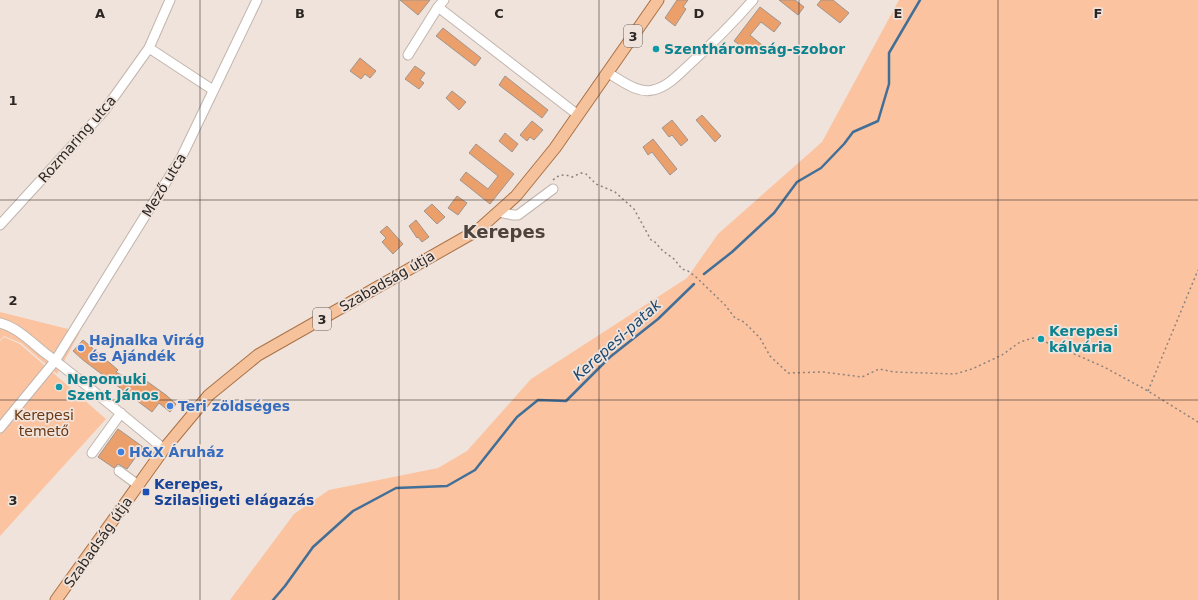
<svg xmlns="http://www.w3.org/2000/svg" width="1198" height="600" viewBox="0 0 1198 600" font-family="'DejaVu Sans',sans-serif">
<style>
.green{fill:#fbc39f}
.lines{fill:none;stroke-linecap:round;stroke-linejoin:round}
.stream{stroke:#426f98;stroke-width:2.5}
.building{fill:#eba06c;stroke:#a0948d}
.minor-casing{stroke:#c1b5ad;stroke-width:11}
.major-casing{stroke:#aa7247;stroke-width:13}
.path{stroke:#8c837e;stroke-width:1.5;stroke-dasharray:2 3;stroke-linecap:butt}
.minor{stroke:#fff;stroke-width:9}
.major{stroke:#f5c29c;stroke-width:11}
.grid{fill:none;stroke:#2c2724;stroke-width:1;stroke-opacity:0.55}
.culture-dot{fill:#0f9aa8;stroke:#f0e3db;stroke-width:1.5}
.shop-dot{fill:#3f7fe0;stroke:#f0e3db;stroke-width:1.5}
.transit-dot{fill:#1a4fb4;stroke:#f0e3db;stroke-width:1.5}
.labels{text-anchor:middle;dominant-baseline:central;stroke-width:3.5;stroke-linejoin:round;paint-order:stroke}
.shield{fill:#f0e3db;stroke:#675f5b;stroke-width:1}
.shield-label{font-size:13px;font-weight:bold;fill:#2c2724}
.culture-label{font-size:14px;font-weight:bold;fill:#0d838f;stroke:#f0e3db;text-anchor:start}
.street-label{font-size:14px;fill:#2c2724;stroke:#f0e3db}
.shop-label{font-size:14px;font-weight:bold;fill:#366cbe;stroke:#f0e3db;text-anchor:start}
.park-label{font-size:14px;fill:#693812;stroke:#f0e3db}
.transit-label{font-size:14px;font-weight:bold;fill:#164399;stroke:#f0e3db;text-anchor:start}
.water-label{font-size:15px;font-style:italic;fill:#194871;stroke:#f0e3db}
.district-label{font-size:18px;font-weight:bold;fill:#4d423c;stroke:#f0e3db}
.grid-label{font-size:13px;text-anchor:middle;font-weight:bold;fill:#2c2724;stroke:#f0e3db;stroke-width:3.5;stroke-linejoin:round;paint-order:stroke}
</style>
<rect width="100%" height="100%" fill="#f0e3db"/>
<path class="green" d="M899,0H1198V600H230L294,514L329,490L438,468L467,451L531,379L687,278L718,234L822,142Z
M0,312L80,332L57,374L21,343L4,336L0,340Z
M4,337L20,344L106,419L0,536V341Z"/>
<g class="lines">
<path class="stream" d="M704,274L732,252L774,213L797,182L821,168L844,144L853,132L878,121L889,84V53L920,0
M273,600L285,586L313,547L353,511L396,488L447,486L475,470L517,417L538,400L566,401L610,357L658,319L694,284"/>
</g>
<path class="building" d="M400,0H430L418,15Z
M677,0H688L683,7L686,9L675,26L665,18Z
M779,0H795L804,7L798,15Z
M821,0H833L849,13L840,23L817,5Z
M760,7L781,23L774,32L761,22L750,35L762,45L755,53L746,46L744,48L734,41Z
M443,28L481,58L475,66L436,36Z
M360,58L376,71L370,78L365,74L361,79L350,71Z
M415,66L425,73L420,80L424,83L419,89L405,79Z
M505,76L548,110L542,118L499,85Z
M452,91L466,102L459,110L446,98Z
M702,115L721,136L715,142L696,120Z
M672,120L688,140L681,146L672,135L669,137L662,128Z
M532,121L543,130L534,140L530,137L527,141L520,135Z
M505,133L518,144L512,152L499,141Z
M653,139L677,169L670,175L652,152L648,155L643,147Z
M476,144L514,174L490,204L460,180L466,172L488,189L498,176L469,153Z
M457,196L467,203L458,215L448,208Z
M432,204L445,217L437,224L424,211Z
M416,220L429,237L422,242L418,237L417,238L409,226Z
M387,226L403,244L393,254L382,242L386,238L380,232Z
M83,340L118,370L116,372L136,384L141,377L166,395L176,404L170,412L159,403L152,412L83,360L73,351Z
M118,429L143,447L127,469L118,464L114,468L98,457Z"/>
<g class="lines">
<g class="minor-casing">
<path id="minor" d="M438,7L578,115
M149,48L213,90
M408,55L438,7L444,0
M608,73C621,80 637,94 653,90C668,87 680,73 690,64C713,43 733,23 753,0
M499,212L513,215H518L553,189
M0,225L104,111L149,48L170,0
M0,323C17,327 32,343 45,353C86,384 125,417 164,449
M0,428L55,361L181,158L257,0
M92,453L121,413
M119,471L138,485"/>
</g>
<g class="major-casing">
<path id="major" d="M56,600L164,449L209,395L258,355L478,230L516,196L555,148L658,0"/>
</g>
<path class="path" d="M553,180C559,174 565,174 572,177L581,173L586,174L596,184L615,192L634,209L651,240L654,241L663,251L674,259L682,269L688,271L696,277L725,305L735,318L744,322L760,338L770,356L788,373L822,372L862,377L879,369L894,372L955,374L972,369L1002,355L1020,342L1033,338L1054,345L1104,367L1148,391L1198,422
M1148,391L1198,270"/>
<use href="#minor" class="minor"/>
<use href="#major" class="major"/>
</g>
<path class="grid" d="M200,0V600M399,0V600M599,0V600M799,0V600M998,0V600M0,200H1198M0,400H1198"/>
<g class="culture-dot">
<circle cx="656" cy="49" r="4"/>
<circle cx="1041" cy="339" r="4"/>
<circle cx="59" cy="387" r="4"/>
</g>
<g class="shop-dot">
<circle cx="81" cy="348" r="4"/>
<circle cx="170" cy="406" r="4"/>
<circle cx="121" cy="452" r="4"/>
</g>
<rect class="transit-dot" x="142" y="488" width="8" height="8" rx="2"/>
<g class="labels">
<g class="shield">
<rect x="624" y="25" width="18" height="22" rx="3"/>
<rect x="313" y="308" width="18" height="22" rx="3"/>
</g>
<g class="shield-label">
<text x="633" y="36">3</text>
<text x="322" y="319">3</text>
</g>
<g class="culture-label">
<text x="664" y="49">Szentháromság-szobor</text>
<text x="1049" y="331">Kerepesi<tspan x="1049" dy="16">kálvária</tspan></text>
<text x="67" y="379">Nepomuki<tspan x="67" dy="16">Szent János</tspan></text>
</g>
<g class="street-label">
<text transform="translate(77 139) rotate(-49)">Rozmaring utca</text>
<text transform="translate(164 185) rotate(-59)">Mező utca</text>
<text transform="translate(387 281) rotate(-30)">Szabadság útja</text>
<text transform="translate(98 542) rotate(-55)">Szabadság útja</text>
</g>
<g class="shop-label">
<text x="89" y="340">Hajnalka Virág<tspan x="89" dy="16">és Ajándék</tspan></text>
<text x="178" y="406">Teri zöldséges</text>
<text x="129" y="452">H&amp;X Áruház</text>
</g>
<g class="park-label">
<text x="44" y="415">Kerepesi<tspan x="44" dy="16">temető</tspan></text>
</g>
<g class="transit-label">
<text x="154" y="484">Kerepes,<tspan x="154" dy="16">Szilasligeti elágazás</tspan></text>
</g>
<g class="water-label">
<text transform="translate(617 340) rotate(-42)">Kerepesi-patak</text>
</g>
<g class="district-label">
<text x="504" y="231">Kerepes</text>
</g>
</g>
<g class="grid-label">
<text x="100" y="18">A</text>
<text x="300" y="18">B</text>
<text x="499" y="18">C</text>
<text x="699" y="18">D</text>
<text x="898" y="18">E</text>
<text x="1098" y="18">F</text>
<text x="13" y="105">1</text>
<text x="13" y="305">2</text>
<text x="13" y="505">3</text>
</g>
</svg>
